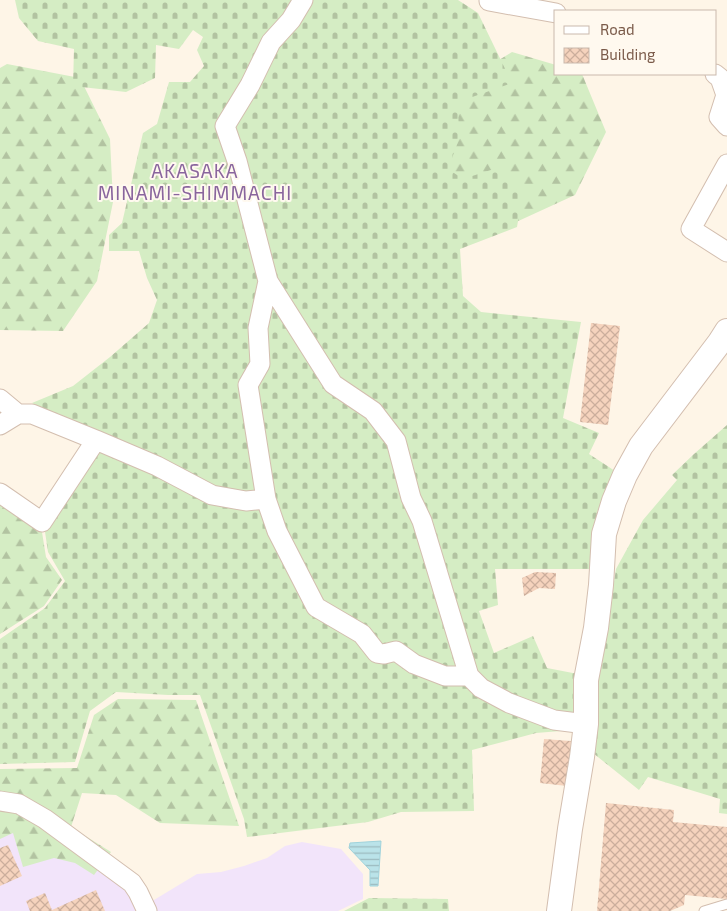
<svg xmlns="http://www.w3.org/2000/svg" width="727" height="911" viewBox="0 0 727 911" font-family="'Exo 2',sans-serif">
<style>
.education{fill:#f2e4fa}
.forest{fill:url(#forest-firs)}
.cemetery{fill:url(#cemetery-stones)}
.water{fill:url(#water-rules);stroke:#a0d3dc}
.building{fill:url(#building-cross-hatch)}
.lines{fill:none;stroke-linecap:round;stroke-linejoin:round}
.service-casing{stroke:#d3beaf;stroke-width:11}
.minor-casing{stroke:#d3beaf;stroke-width:21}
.tertiary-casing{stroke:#d3beaf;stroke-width:26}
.service{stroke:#fff;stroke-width:9}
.minor{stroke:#fff;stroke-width:19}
.tertiary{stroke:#fff;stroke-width:24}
.labels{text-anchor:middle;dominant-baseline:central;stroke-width:4;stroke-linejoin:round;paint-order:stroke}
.neighbourhood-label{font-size:19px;letter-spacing:1px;fill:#89659d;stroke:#fff9ef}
</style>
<defs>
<pattern id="forest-firs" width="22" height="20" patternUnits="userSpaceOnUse" patternTransform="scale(1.25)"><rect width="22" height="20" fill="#d5edc4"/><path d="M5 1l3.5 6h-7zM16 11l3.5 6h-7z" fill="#b2c3a1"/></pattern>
<pattern id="cemetery-stones" width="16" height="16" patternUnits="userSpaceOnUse" patternTransform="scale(1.25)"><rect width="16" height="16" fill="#d5edc4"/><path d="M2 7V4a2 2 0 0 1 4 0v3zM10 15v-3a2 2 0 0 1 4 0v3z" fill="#b2c3a1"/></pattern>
<pattern id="water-rules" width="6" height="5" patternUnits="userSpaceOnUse" patternTransform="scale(1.25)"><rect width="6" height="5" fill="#bae3e9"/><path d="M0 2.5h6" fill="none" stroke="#9cbbbf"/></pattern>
<pattern id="building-cross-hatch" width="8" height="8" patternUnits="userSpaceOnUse" patternTransform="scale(1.25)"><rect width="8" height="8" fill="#f5d3bd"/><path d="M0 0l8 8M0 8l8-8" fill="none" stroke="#cbae9c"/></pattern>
</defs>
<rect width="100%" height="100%" fill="#fef5e7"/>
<path class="education" d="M0,807L131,890L141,911H0Z
M302,842L341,849L363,874V899L338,911H153L149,903L197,874L221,872L244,866L267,858L285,846Z"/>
<path class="forest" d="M512,52L556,65V74H582L606,132L575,195L503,228L444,237L415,79L494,63Z
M7,64L80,78L110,139L113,202L97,281L63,331L0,330V68Z
M0,498L41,526L46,557L62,580L44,606L0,634Z
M118,699L196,700L239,826L160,823L116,795L82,793L71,827L111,852L94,875L75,863L54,858L23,867L13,833L0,839V769L77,768L94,715Z"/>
<path class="cemetery" d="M15,0H458L478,13L512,83L458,102L459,139L448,169L463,179L500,167L522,197L517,227L460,249L463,296L481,312L581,322L563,418L599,433L589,454L615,471L597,512L591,569H495L498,605L479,611L494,653L533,636L547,668L578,674L573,730L536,733L472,750L474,811L401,812L368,822L247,837L244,819L200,695H168L116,692L90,711L75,762L0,764V639L45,608L65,581L48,552L44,525L99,438L32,403L73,386L110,357L149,323L157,300L147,278L139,251H109V235L122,223L143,133L157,124L169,82H190L204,66L197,50L203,37L193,30L179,49L156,45L155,78L126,92L73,86L74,49L38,41L19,18Z
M727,425V814L719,813L720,799L648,777L639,790L593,753L597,688L616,569L643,520L677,480L672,475L694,454Z
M369,898L448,899L449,911H344Z"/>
<path class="water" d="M381,841L378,886H370V870L349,848L350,843Z"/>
<path class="building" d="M591,323L620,326L608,425L580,422Z
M535,572L556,573L555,589L539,588L524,596L522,578Z
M544,739L571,741L567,786L540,783Z
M606,803L674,810L673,822L727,827V899L685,895L684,905L670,911H597Z
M8,845L22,876L0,886V848Z
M96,890L105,911H30L26,901L45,893L52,910Z"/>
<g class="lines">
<g class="service-casing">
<path id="service" d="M704,911L727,904"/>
</g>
<g class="minor-casing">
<path id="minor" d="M303,0L291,20L271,42L250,85L225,126L237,161L268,281L333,384L373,411L396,441L411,498L422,521L469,676L481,688L509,703L554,720L586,724
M489,1L556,13
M715,74L720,78L726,95L719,117L727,126
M727,164L691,229L727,252
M268,281L258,328L260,364L248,385L266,499L277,531L316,607L362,634L377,653L384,654L396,651L414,664L445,676H469
M0,399L18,414H32L96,440
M0,425L18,414
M0,493L42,522L96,440L157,466L212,495L246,501L266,499
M0,801L19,804L45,819L132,883L138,892L147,911"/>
</g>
<g class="tertiary-casing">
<path id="tertiary" d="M559,911L570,829L582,757L586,724V680L596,628L601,585L604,534L614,501L625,475L641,446L720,342L727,331"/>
</g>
<use href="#service" class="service"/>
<use href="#minor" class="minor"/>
<use href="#tertiary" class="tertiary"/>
</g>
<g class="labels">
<g class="neighbourhood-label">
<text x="195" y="170">AKASAKA<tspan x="195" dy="22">MINAMI-SHIMMACHI</tspan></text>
</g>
</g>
<rect x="554" y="10" width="162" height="65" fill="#fff9ef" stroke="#cab9ad"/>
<rect x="564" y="26" width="25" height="8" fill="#ffffff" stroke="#cab9ad"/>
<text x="600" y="35" font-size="15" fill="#7a5a49">Road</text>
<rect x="564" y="48" width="25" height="15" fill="url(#building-cross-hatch)" stroke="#cab9ad"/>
<text x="600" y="60" font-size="15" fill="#7a5a49">Building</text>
</svg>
